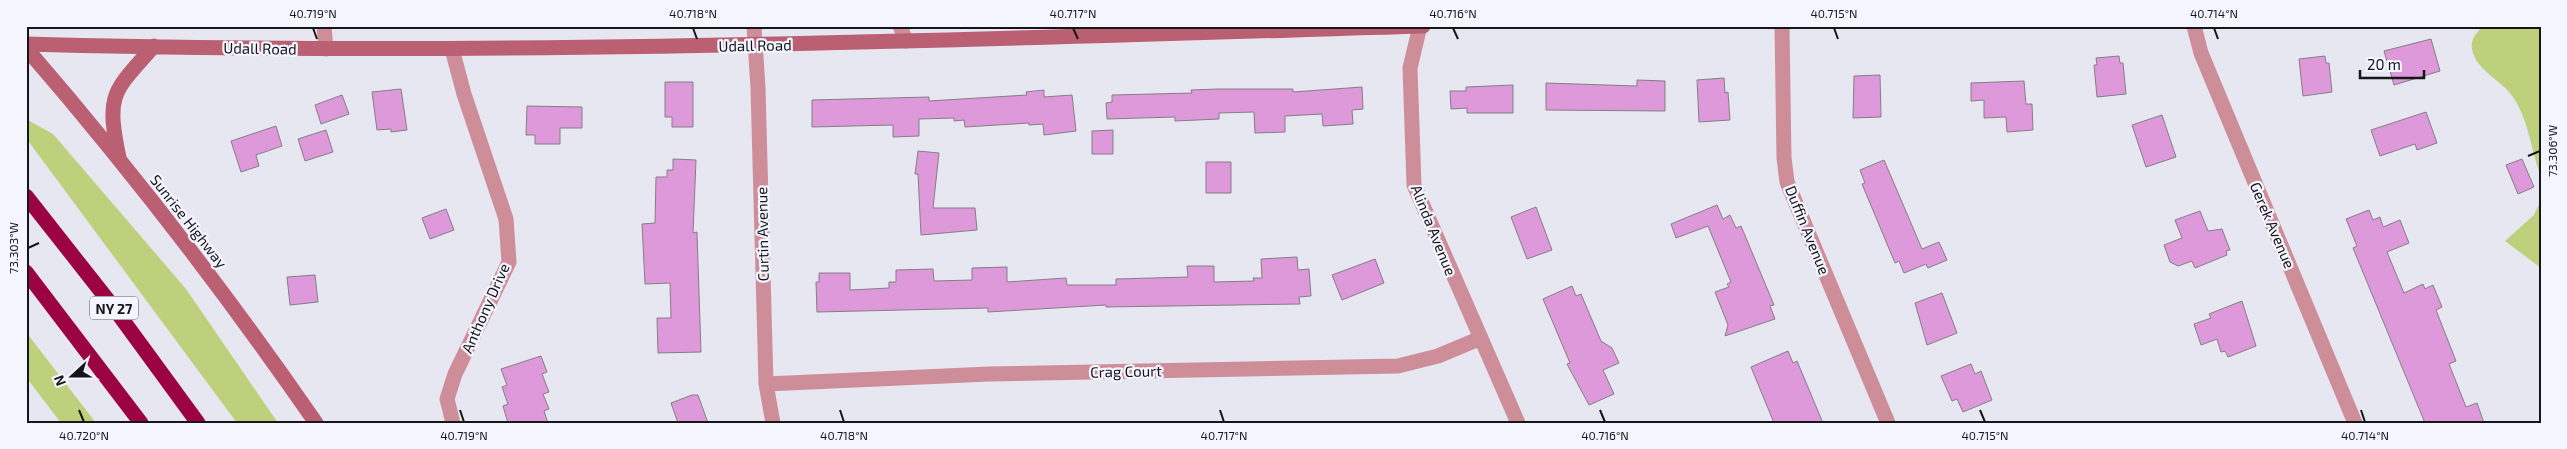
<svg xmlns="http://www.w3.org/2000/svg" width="2567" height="449" viewBox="0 0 2567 449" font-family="'Exo 2',sans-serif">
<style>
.green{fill:#bdd07c}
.building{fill:#dd99d9;stroke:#857e85}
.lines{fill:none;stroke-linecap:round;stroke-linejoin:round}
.street{stroke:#ce8e99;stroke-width:15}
.secondary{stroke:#bb5f73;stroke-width:15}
.highway{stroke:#9b0342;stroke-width:15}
.ticks{fill:none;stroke:#161619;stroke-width:2}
.labels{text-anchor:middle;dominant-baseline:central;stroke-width:4.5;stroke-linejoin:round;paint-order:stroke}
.shield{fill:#f4f5fe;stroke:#59595e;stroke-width:1}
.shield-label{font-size:14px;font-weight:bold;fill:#161619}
.street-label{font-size:15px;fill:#161619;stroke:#f4f5fe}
.neatline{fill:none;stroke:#161619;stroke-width:2}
.ticks-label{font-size:12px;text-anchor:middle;fill:#161619}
</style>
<rect width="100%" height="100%" fill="#e7e7f1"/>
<path class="green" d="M2483,26H2541V177C2531,151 2529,120 2513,97C2501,79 2477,72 2472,49C2470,39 2477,33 2483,26Z
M26,119L53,134L186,289L278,423H237L26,138Z
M2541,200V268L2505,241L2534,215Z
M26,332L96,423H61L26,377Z"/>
<path class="building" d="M2431,39L2440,71L2394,85L2384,51Z
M2119,56L2120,63H2123L2126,94L2097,97L2094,65H2097L2096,58Z
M2325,56L2326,63H2329L2332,92L2303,96L2299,59Z
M1880,75L1881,117L1853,118L1854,76Z
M1724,78L1725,93L1728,92L1730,120L1699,122L1697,80Z
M1637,80L1665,81V111L1546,110V83L1637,86Z
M2024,81L2026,104H2032L2033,130L2007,132L2006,117L1984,118V100L1971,101V83Z
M665,82H693V127H672V117H665Z
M1513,85V113H1467V108L1451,109L1450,91H1466V87Z
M1362,87L1363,109L1352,110L1353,124L1323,126L1322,114L1285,116V132L1255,133L1254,112L1219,113V119L1175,121V117L1107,119L1106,103L1112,102V95L1192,93L1191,90L1218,89H1293V92Z
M401,89L407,130L391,132V129L377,130L372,92Z
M1044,90V97L1072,95L1076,131L1044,135L1043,124L1029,125V123L965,127L964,120L954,121V118L919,119V136L893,137V125L812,127V100L929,97V101L1027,95L1026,92Z
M342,95L349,114L321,124L315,105Z
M527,106L582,107V128H560V144H535V135H526Z
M2426,112L2437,143L2417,150L2415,144L2380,156L2371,130Z
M2162,115L2176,157L2146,167L2132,125Z
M276,126L282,146L256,155L259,166L241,172L231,141Z
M326,130L333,152L305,161L298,139Z
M1113,130V154H1092V131Z
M918,151L939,153L933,208H975L977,230L921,235L918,174H915Z
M673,159L696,160L693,233L697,232L701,352L658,353L657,318H671L670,283L645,284L642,224L655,223L656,177H667V170H673Z
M2522,159L2534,187L2518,194L2506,165Z
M1884,160L1922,249L1939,242L1947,260L1928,268L1926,264L1904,273L1899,261L1895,263L1862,184L1865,183L1860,170Z
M1206,162H1231V193H1206Z
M1717,205L1723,219L1730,215L1736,228L1741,226L1774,305L1770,306L1775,319L1725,336L1728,325L1715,292L1729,287L1727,284L1731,282L1708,226L1676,238L1671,224Z
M1536,207L1552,250L1527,259L1511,217Z
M446,209L454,230L430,239L422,218Z
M2369,210L2373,220L2380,217L2383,227L2400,220L2409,243L2387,252L2404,293L2423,284L2425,289L2433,285L2442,307L2436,310L2456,361L2449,364L2466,407L2477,403L2484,423H2425L2353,248L2357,246L2346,219Z
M2200,211L2208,231L2222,229L2230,250L2226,251L2227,255L2195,268L2192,261L2178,266L2170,262L2164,245L2182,238L2175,220Z
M1297,257L1298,270L1309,269L1311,296L1299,297L1300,304L1106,307V305L988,312V308L817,312L816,282H819V273H850V290L889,288V282H896V270L933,269L934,281L972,280V268L1007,267V282L1066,278L1067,285H1116V279L1188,277L1187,266H1214V282L1254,281L1253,278H1262L1261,259Z
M1375,259L1384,283L1342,300L1332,275Z
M315,275L318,302L290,305L287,277Z
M1572,286L1576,296L1581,294L1601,341L1612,348L1619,363L1603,370L1614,394L1589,405L1567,364L1570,363L1543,299Z
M1942,293L1957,333L1927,345L1915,303Z
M2242,301L2256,346L2228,357L2225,351L2221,352L2217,339L2201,345L2194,324L2211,318L2209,314Z
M1788,351L1793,363L1797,361L1823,423H1774L1751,367Z
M541,356L547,372L542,374L549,392L543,394L549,409L544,411L548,423H508L503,406L508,404L502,387L507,385L501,369Z
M1971,364L1975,374L1981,371L1992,400L1963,412L1957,399L1952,401L1941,376Z
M692,395H698L708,423H678L671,403Z"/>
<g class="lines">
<path class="street" d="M324,26L326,49
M754,26L758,88L766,384L773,423
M900,26L906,41
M1420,26L1410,68L1414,185L1518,423
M1782,26L1784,158L1787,182L1888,423
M2194,26L2201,53L2355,423
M452,49L464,94L506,219L509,262L455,374L447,399L453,423
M766,384L989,374L1398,366L1438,356L1481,338"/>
<path class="secondary" d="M26,44C492,57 957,40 1423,26
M26,48C129,167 226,293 316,423
M119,158C106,94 112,93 154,46"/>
<path class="highway" d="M26,196L111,304L198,423
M26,272L141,423"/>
</g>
<path class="ticks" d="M313,28L317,39M693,28L697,39M1073,28L1078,39M1453,28L1458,39M1834,28L1838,39M2214,28L2218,39M2528,156L2540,151M28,248L39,243M79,410L84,422M460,410L464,422M840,410L844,422M1220,410L1224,422M1600,410L1605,422M1980,410L1985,422M2361,410L2365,422"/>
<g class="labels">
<rect class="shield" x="90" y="296.5" width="48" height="23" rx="4"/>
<g class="shield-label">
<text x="114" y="308">NY 27</text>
</g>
<g class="street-label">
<text transform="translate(755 45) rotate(-1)">Udall Road</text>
<text transform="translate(260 48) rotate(1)">Udall Road</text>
<text transform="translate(189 221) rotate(52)">Sunrise Highway</text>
<text transform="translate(2273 225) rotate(67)">Gerek Avenue</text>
<text transform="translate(1434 230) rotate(68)">Alinda Avenue</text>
<text transform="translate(1808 230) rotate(68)">Duffin Avenue</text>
<text transform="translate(762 234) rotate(-91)">Curtin Avenue</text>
<text transform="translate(485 308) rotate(-66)">Anthony Drive</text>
<text transform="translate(1126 371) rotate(-1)">Crag Court</text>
</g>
</g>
<rect width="2567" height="449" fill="none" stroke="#f4f5fe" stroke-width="55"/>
<g transform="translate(72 376) rotate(249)" stroke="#f4f5fe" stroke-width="4" paint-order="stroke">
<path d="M0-4L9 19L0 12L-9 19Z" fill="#161619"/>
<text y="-8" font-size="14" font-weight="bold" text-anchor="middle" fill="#161619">N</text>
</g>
<path d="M2360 70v8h64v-8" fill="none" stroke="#161619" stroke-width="2.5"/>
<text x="2367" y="70" font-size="15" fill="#161619" stroke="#f4f5fe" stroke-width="4" paint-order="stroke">20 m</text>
<rect x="28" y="28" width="2512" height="394" class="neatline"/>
<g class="ticks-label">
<text x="313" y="18">40.719°N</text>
<text x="693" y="18">40.718°N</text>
<text x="1073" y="18">40.717°N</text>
<text x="1453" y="18">40.716°N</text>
<text x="1834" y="18">40.715°N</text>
<text x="2214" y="18">40.714°N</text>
<text transform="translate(2553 151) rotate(-90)" y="4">73.306°W</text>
<text transform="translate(14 248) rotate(-90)" y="4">73.303°W</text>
<text x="84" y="440">40.720°N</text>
<text x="464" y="440">40.719°N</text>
<text x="844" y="440">40.718°N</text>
<text x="1224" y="440">40.717°N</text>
<text x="1605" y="440">40.716°N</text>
<text x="1985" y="440">40.715°N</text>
<text x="2365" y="440">40.714°N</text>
</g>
</svg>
